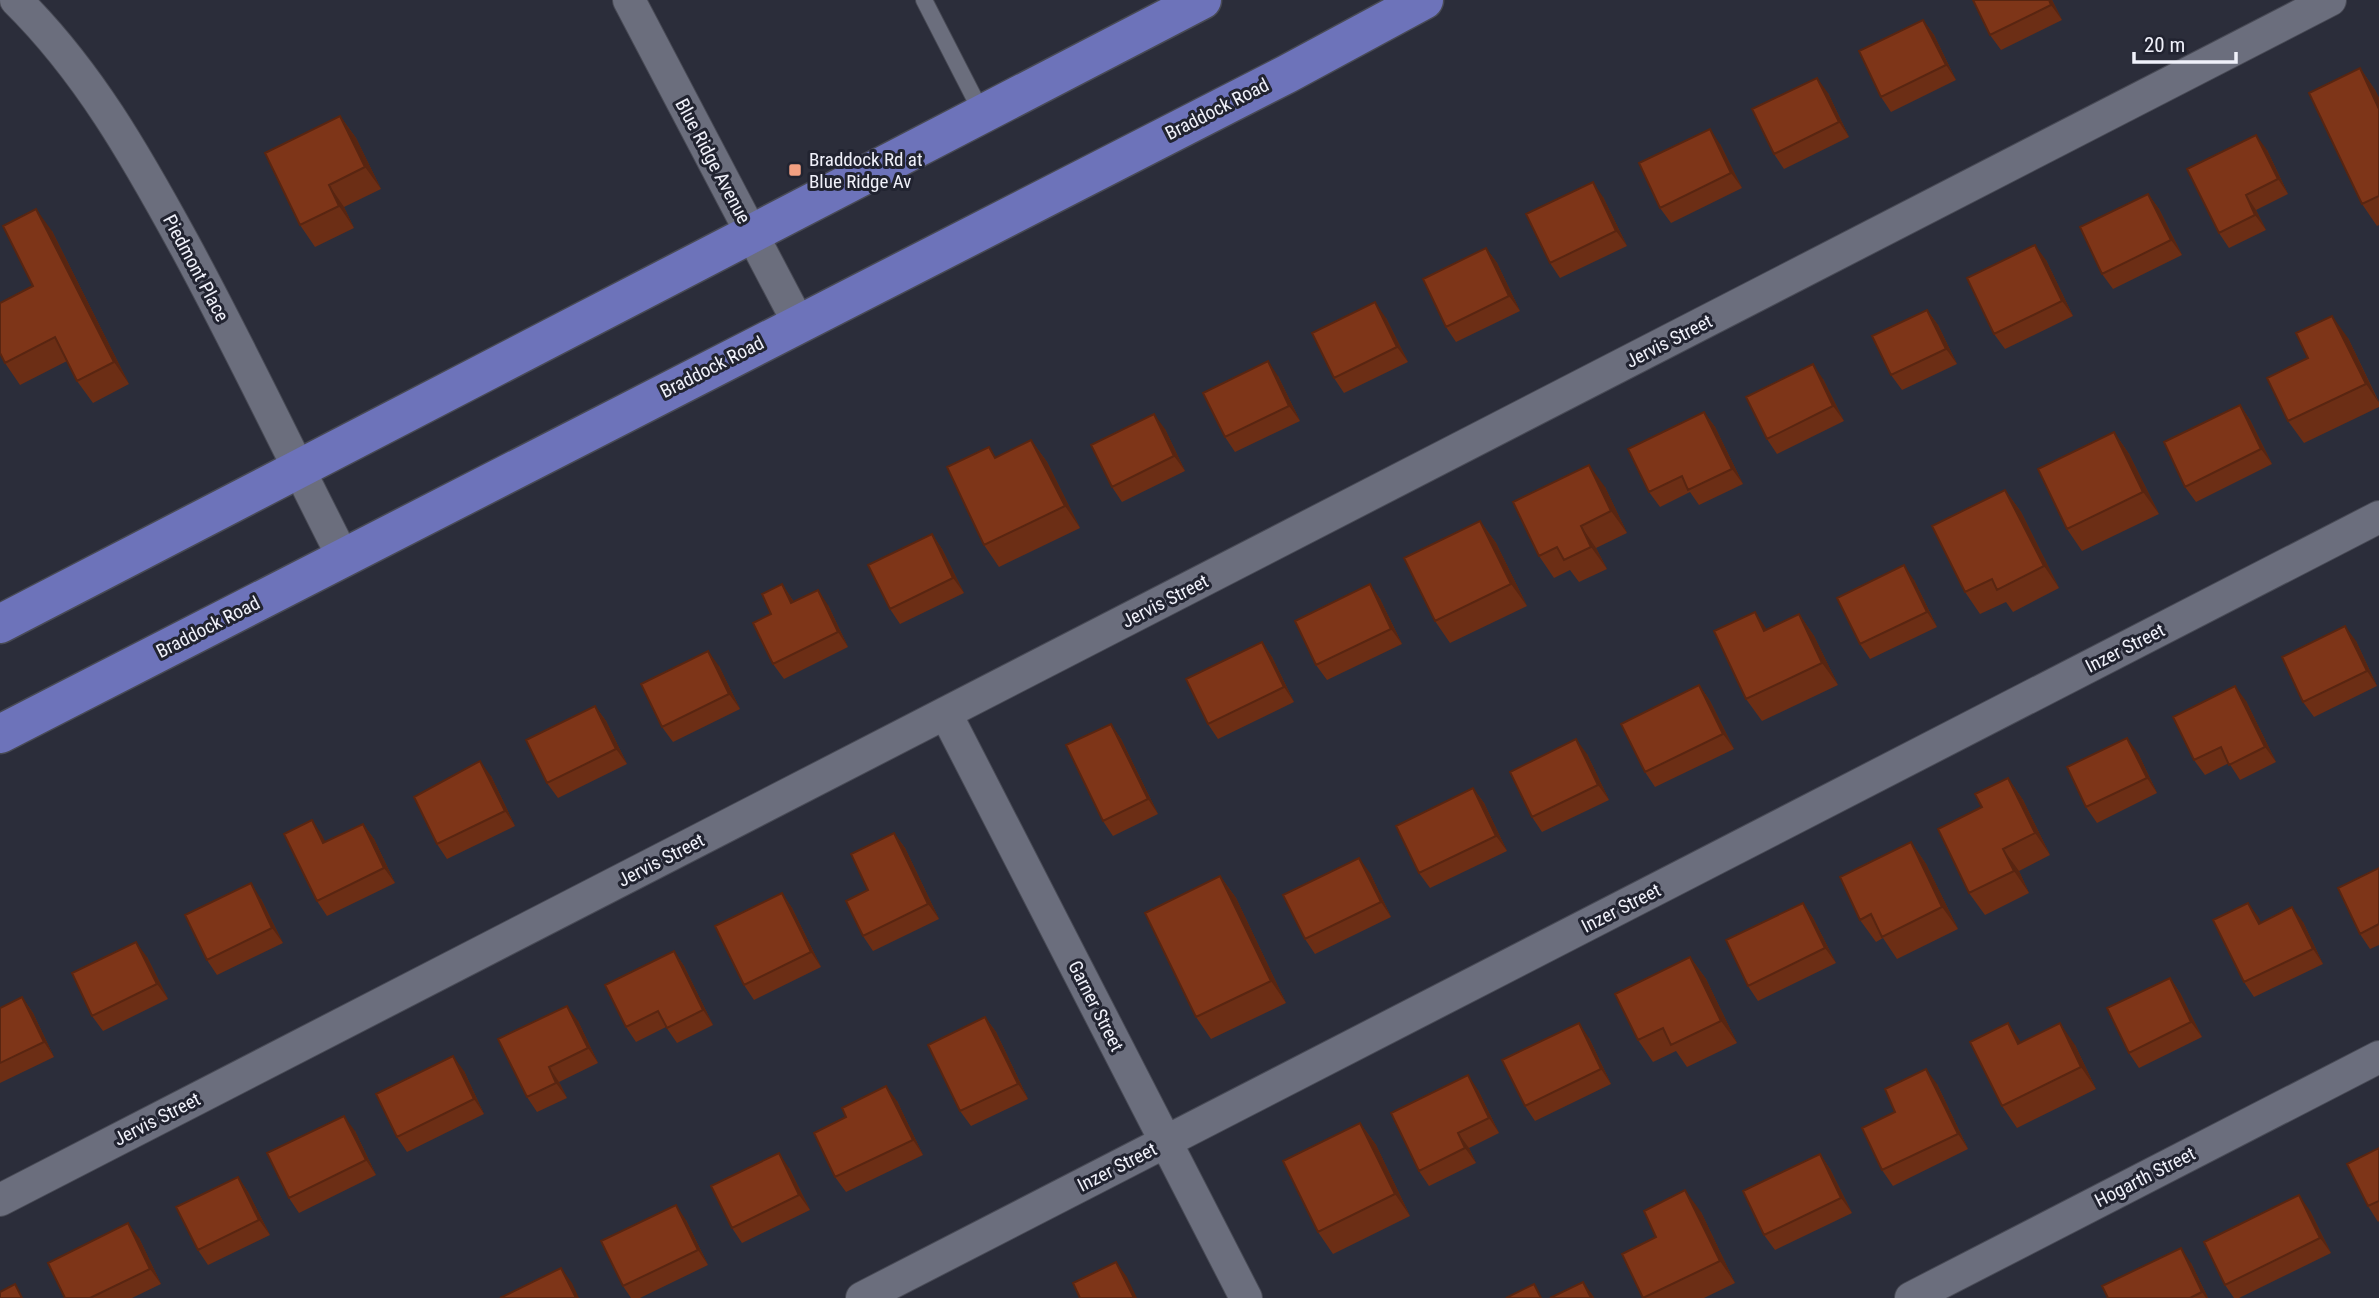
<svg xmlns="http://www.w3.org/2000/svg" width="2379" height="1298" viewBox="0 0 2379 1298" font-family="'Roboto Condensed',sans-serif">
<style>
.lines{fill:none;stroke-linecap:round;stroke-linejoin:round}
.service-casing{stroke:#484a55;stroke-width:18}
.minor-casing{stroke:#484a55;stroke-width:34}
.primary-casing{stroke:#484a55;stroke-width:41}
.service{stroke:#6b6e7d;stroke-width:16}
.minor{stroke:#6b6e7d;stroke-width:32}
.primary{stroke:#6d73ba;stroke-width:38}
.wall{fill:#6c2e15}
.shaded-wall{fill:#582511}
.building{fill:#7e3518;stroke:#582511;stroke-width:2}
.poi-dot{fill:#f3a082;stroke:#212330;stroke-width:2.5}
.labels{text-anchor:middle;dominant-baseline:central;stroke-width:6;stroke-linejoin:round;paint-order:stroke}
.street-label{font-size:19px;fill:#f0f1fa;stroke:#212330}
.poi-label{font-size:19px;fill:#f0f1fa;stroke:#212330;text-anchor:start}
</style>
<rect width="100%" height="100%" fill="#2b2d3a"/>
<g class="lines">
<g class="service-casing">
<path id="service" d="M924,0L983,115"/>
</g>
<g class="minor-casing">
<path id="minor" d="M16,0C88,71 136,156 184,244C240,347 290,453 343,557
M629,0L798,322
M946,714L1246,1298
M0,1200L2330,0
M862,1298L2379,517
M1911,1298L2379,1057"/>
</g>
<g class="primary-casing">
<path id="primary" d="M0,624L1202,0
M0,734L1287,74L1424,0"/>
</g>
<use href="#service" class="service"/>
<use href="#minor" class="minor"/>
<use href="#primary" class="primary"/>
</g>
<path class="wall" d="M2052,0L2062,20L2001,50L1990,35Z
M1923,20L1934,35L1956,80L1891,112L1881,97Z
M2360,68L2375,90L2379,98V225L2377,226L2362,204Z
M1828,93L1849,137L1784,169L1774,154Z
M340,116L356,138L381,189L344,207L354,228L315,247L300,225Z
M1720,144L1742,188L1671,223L1660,208Z
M2267,150L2288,194L2256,210L2266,230L2229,248L2219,233Z
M2148,194L2159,209L2182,255L2113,289L2102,274Z
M1603,197L1627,246L1560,278L1550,263Z
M52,231L129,384L93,403L77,381L67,361L20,385L5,363L33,286Z
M1486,248L1497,263L1520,311L1456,342L1446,327Z
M2046,260L2073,316L2005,349L1994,334Z
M1927,310L1938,325L1957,364L1902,390L1891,375Z
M1386,318L1408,362L1344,393L1334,378Z
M2348,338L2379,402V407L2304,443L2288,421L2308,358Z
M1278,376L1300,421L1235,452L1225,437Z
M1823,379L1844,421L1777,454L1767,439Z
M2240,405L2250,420L2272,464L2196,502L2185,487Z
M1704,412L1715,427L1743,484L1699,505L1690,492L1660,507L1649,492Z
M1165,429L1185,471L1122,502L1112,487Z
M2114,432L2129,454L2159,514L2082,551L2067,529Z
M1031,440L1047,462L1080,528L999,567L984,545L996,458Z
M1605,487L1627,533L1596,548L1607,569L1579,582L1570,570L1554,578L1539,556Z
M2005,490L2021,512L2059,588L2013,612L2006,602L1980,614L1965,592Z
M1480,521L1496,543L1527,606L1450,643L1435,621Z
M932,534L942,549L964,593L900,624L890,609Z
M1914,580L1937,627L1870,659L1860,644Z
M782,584L794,602L828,605L848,647L784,679L773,664L771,614Z
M1370,584L1380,599L1402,644L1327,680L1316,665Z
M1799,614L1814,636L1838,685L1762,721L1746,699L1767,629Z
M2356,641L2377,686L2314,717L2303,702Z
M1262,642L1272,657L1294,702L1218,739L1208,724Z
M719,666L740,709L673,742L662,727Z
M1699,685L1710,701L1734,749L1655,787L1645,772Z
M2246,701L2276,762L2240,780L2229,763L2205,775L2194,760Z
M595,706L606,721L627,764L558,798L547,783Z
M1111,724L1121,739L1158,814L1113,836L1103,821Z
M2138,753L2157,793L2097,823L2086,807Z
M1587,754L1609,800L1542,832L1532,817Z
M491,776L515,826L447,859L437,844Z
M2008,778L2023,800L2050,855L2019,871L2029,893L1985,915L1969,893L1982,807Z
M1473,788L1484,803L1507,851L1430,888L1419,873Z
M312,820L325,842L363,824L374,839L395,883L327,916L317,901Z
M894,833L905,848L939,919L873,951L863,936L868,890Z
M1911,842L1926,864L1958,929L1897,959L1883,938L1876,942L1860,920Z
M2379,868V945L2370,949L2360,934Z
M1370,873L1391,917L1315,954L1305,939Z
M1220,876L1236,898L1286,1003L1211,1039L1196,1017Z
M782,893L792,908L821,967L754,1000L744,985Z
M261,899L283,943L217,975L207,960Z
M1803,903L1813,918L1836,963L1758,1001L1748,986Z
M2248,903L2261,923L2303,922L2323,964L2254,997L2244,982Z
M674,951L684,966L713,1025L677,1043L666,1027L636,1042L626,1027Z
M147,957L168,999L103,1031L92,1016Z
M1690,957L1706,979L1737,1043L1687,1067L1676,1051L1653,1062L1638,1040Z
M2170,978L2180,993L2202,1037L2139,1068L2129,1053Z
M22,997L33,1013L54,1057L0,1083V1008Z
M985,1017L996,1032L1028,1099L971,1126L960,1111Z
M578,1021L598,1063L559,1082L567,1098L537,1112L527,1097Z
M1589,1038L1611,1084L1535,1121L1525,1106Z
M2021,1043L2075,1045L2096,1089L2017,1128L2002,1106Z
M464,1071L484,1114L407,1152L397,1137Z
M1937,1084L1968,1149L1893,1186L1882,1170L1895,1112Z
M1478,1090L1499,1133L1469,1148L1476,1163L1429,1186L1419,1171Z
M897,1101L923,1155L846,1192L835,1177Z
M1360,1123L1376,1145L1410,1216L1333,1254L1318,1232Z
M355,1131L376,1175L299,1213L289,1198Z
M2379,1148V1221L2378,1222L2368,1206Z
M1820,1154L1830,1169L1852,1213L1775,1250L1764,1235Z
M789,1168L810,1210L742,1243L732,1228Z
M238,1177L248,1192L270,1235L208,1265L198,1250Z
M2310,1211L2331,1253L2239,1298H2234L2225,1285Z
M1701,1212L1735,1283L1704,1298H1643L1656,1237Z
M686,1220L708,1265L640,1298H631L623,1286Z
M139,1238L161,1284L132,1298H65Z
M2191,1263L2208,1298H2108Z"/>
<path class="shaded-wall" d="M2049,0H2052L2062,20L2051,5Z
M1923,20L1934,35L1956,80L1946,65Z
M2360,68L2375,90L2379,98V109Z
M1817,78L1828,93L1849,137L1839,122Z
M340,116L356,138L381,189L365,167Z
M1710,129L1720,144L1742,188L1731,173Z
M2256,135L2267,150L2288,194L2278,179Z
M1593,182L1603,197L1627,246L1616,231Z
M329,185L344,207L354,228L339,206Z
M2148,194L2159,209L2182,255L2171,240Z
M2246,195L2256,210L2266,230L2255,215Z
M36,209L52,231L129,384L114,362Z
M2035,245L2046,260L2073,316L2062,301Z
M1486,248L1497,263L1520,311L1509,296Z
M1375,302L1386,318L1408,362L1397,347Z
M1927,310L1938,325L1957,364L1946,349Z
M2332,316L2348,338L2379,403L2366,384Z
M1268,361L1278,376L1300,421L1289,406Z
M1813,364L1823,379L1844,421L1833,406Z
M2240,405L2250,420L2272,464L2261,449Z
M1704,412L1715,427L1743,484L1732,469Z
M1154,414L1165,429L1185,471L1174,456Z
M2114,432L2129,454L2159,514L2143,492Z
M1031,440L1047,462L1080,528L1065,506Z
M1589,465L1605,487L1627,533L1611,511Z
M2005,490L2021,512L2059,588L2044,566Z
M1480,521L1496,543L1527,606L1511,584Z
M1581,526L1596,548L1607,569L1591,547Z
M932,534L942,549L964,593L953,578Z
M1904,565L1914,580L1937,627L1927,612Z
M782,584L792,599L802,618L791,603Z
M1370,584L1380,599L1402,644L1391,629Z
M818,590L828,605L848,647L838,632Z
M1755,612L1770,634L1764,631Z
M1799,614L1814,636L1838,685L1822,663Z
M2345,626L2356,641L2377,686L2367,671Z
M1262,642L1272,657L1294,702L1284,687Z
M708,651L719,666L740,709L729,694Z
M1699,685L1710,701L1734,749L1723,734Z
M2235,686L2246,701L2276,762L2265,747Z
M595,706L606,721L627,764L616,749Z
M1111,724L1121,739L1158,814L1148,799Z
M2127,738L2138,753L2157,793L2147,778Z
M1576,739L1587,754L1609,800L1598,785Z
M480,761L491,776L515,826L505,811Z
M2008,778L2023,800L2050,855L2035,833Z
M1473,788L1484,803L1507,851L1496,836Z
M312,820L322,835L333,858L323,843Z
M363,824L374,839L395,883L384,868Z
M894,833L905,848L939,919L928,904Z
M1911,842L1926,864L1958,929L1942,907Z
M2003,849L2019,871L2029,893L2014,871Z
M1359,858L1370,873L1391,917L1381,902Z
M1220,876L1236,898L1286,1003L1271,981Z
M251,883L261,899L283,943L272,928Z
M782,893L792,908L821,967L811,952Z
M1803,903L1813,918L1836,963L1825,948Z
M2248,903L2259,918L2269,939L2259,924Z
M2292,907L2303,922L2323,964L2313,949Z
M136,942L147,957L168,999L157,984Z
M674,951L684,966L713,1025L703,1010Z
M1690,957L1706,979L1737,1043L1721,1021Z
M2170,978L2180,993L2202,1037L2191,1022Z
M22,997L33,1013L54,1057L44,1042Z
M567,1006L578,1021L598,1063L588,1048Z
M985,1017L996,1032L1028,1099L1018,1084Z
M1579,1023L1589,1038L1611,1084L1601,1069Z
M2008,1023L2023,1045L2018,1044Z
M2060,1023L2075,1045L2096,1089L2081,1067Z
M453,1056L464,1071L484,1114L474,1099Z
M549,1067L559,1082L567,1098L556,1083Z
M1926,1069L1937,1084L1968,1149L1958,1134Z
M1468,1075L1478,1090L1499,1133L1489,1118Z
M886,1086L897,1101L923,1155L913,1140Z
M344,1116L355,1131L376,1175L366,1160Z
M1360,1123L1376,1145L1410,1216L1395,1194Z
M1458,1133L1469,1148L1476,1163L1465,1148Z
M779,1153L789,1168L810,1210L799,1195Z
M1820,1154L1830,1169L1852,1213L1841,1198Z
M238,1177L248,1192L270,1235L259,1220Z
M1685,1190L1701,1212L1735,1283L1720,1261Z
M2299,1195L2310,1211L2331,1253L2320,1238Z
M676,1205L686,1220L708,1265L698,1250Z
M128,1223L139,1238L161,1284L150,1269Z
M2181,1248L2191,1263L2208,1298H2206L2202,1292Z
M1116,1262L1127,1277L1137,1298H1134Z
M561,1268L572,1283L579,1298H576Z
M1583,1282L1594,1297V1298H1591Z"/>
<path class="building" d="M1973,0H2049L2051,5L1990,35Z
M1923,20L1946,65L1881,97L1859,51Z
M2360,68L2379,109V196L2362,204L2309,93Z
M1817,78L1839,122L1774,154L1752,109Z
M340,116L365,167L329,185L339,206L300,225L265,153Z
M1710,129L1731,173L1660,208L1639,163Z
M2256,135L2278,179L2246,195L2255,215L2219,233L2187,169Z
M1593,182L1616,231L1550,263L1526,214Z
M2148,194L2171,240L2102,274L2080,227Z
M36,209L114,362L77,381L55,337L5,363L0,353V303L33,286L3,226Z
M2035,245L2062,301L1994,334L1967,278Z
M1486,248L1509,296L1446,327L1423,279Z
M1375,302L1397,347L1334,378L1312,333Z
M1927,310L1946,349L1891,375L1872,336Z
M2332,316L2366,384L2288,421L2267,378L2308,358L2296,333Z
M1268,361L1289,406L1225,437L1203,393Z
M1813,364L1833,406L1767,439L1746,397Z
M2240,405L2261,449L2185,487L2164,442Z
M1704,412L1732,469L1688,490L1682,476L1649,492L1628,449Z
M1154,414L1174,456L1112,487L1091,445Z
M2114,432L2143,492L2067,529L2038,469Z
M1031,440L1065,506L984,545L947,467L989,447L995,458Z
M1589,465L1611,511L1581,526L1591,547L1564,560L1557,547L1539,556L1513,502Z
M2005,490L2044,566L1997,590L1992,579L1965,592L1932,526Z
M1480,521L1511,584L1435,621L1404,558Z
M932,534L953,578L890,609L868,565Z
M1904,565L1927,612L1860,644L1837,598Z
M782,584L791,603L818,590L838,632L773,664L753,623L771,614L762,594Z
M1370,584L1391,629L1316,665L1295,621Z
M1755,612L1764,631L1799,614L1822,663L1746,699L1714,631Z
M2345,626L2367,671L2303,702L2282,657Z
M1262,642L1284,687L1208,724L1186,679Z
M708,651L729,694L662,727L641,684Z
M1699,685L1723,734L1645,772L1621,724Z
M2235,686L2265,747L2229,765L2221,747L2194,760L2173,717Z
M595,706L616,749L547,783L526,740Z
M1111,724L1148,799L1103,821L1066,745Z
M2127,738L2147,778L2086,807L2067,767Z
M1576,739L1598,785L1532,817L1510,772Z
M480,761L505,811L437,844L414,797Z
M2008,778L2035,833L2003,849L2014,871L1969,893L1938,829L1982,807L1975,794Z
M1473,788L1496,836L1419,873L1396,826Z
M312,820L323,843L363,824L384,868L317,901L284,834Z
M894,833L928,904L863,936L846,901L868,890L851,854Z
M1911,842L1942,907L1882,937L1871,914L1860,920L1840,877Z
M1359,858L1381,902L1305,939L1283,895Z
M2379,868V924L2360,934L2338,888Z
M1220,876L1271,981L1196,1017L1145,913Z
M251,883L272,928L207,960L185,915Z
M782,893L811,952L744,985L715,926Z
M1803,903L1825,948L1748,986L1726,940Z
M2248,903L2259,924L2292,907L2313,949L2244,982L2213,920Z
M136,942L157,984L92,1016L72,973Z
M674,951L703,1010L667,1028L658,1011L626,1027L605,985Z
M1690,957L1721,1021L1671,1045L1663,1028L1638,1040L1615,994Z
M2170,978L2191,1022L2129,1053L2107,1008Z
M22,997L44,1042L0,1063V1008Z
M567,1006L588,1048L549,1067L556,1083L527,1097L498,1039Z
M985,1017L1018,1084L960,1111L928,1045Z
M1579,1023L1601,1069L1525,1106L1502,1060Z
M2008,1023L2018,1044L2060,1023L2081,1067L2002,1106L1970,1042Z
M453,1056L474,1099L397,1137L376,1094Z
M1926,1069L1958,1134L1882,1170L1862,1128L1895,1112L1885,1089Z
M1468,1075L1489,1118L1458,1133L1465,1148L1419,1171L1391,1113Z
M886,1086L913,1140L835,1177L814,1133L846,1117L842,1108Z
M344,1116L366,1160L289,1198L267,1153Z
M1360,1123L1395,1194L1318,1232L1283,1161Z
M2379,1148V1201L2368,1206L2347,1164Z
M779,1153L799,1195L732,1228L711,1186Z
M1820,1154L1841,1198L1764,1235L1743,1191Z
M238,1177L259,1220L198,1250L176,1207Z
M1685,1190L1720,1261L1643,1298L1622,1254L1656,1237L1644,1211Z
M2299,1195L2320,1238L2225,1285L2204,1242Z
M676,1205L698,1250L623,1286L601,1241Z
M128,1223L150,1269L90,1298H65L48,1263Z
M2181,1248L2202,1292L2190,1298H2108L2102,1286Z
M1116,1262L1134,1298H1080L1073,1283Z
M561,1268L576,1298H500Z
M1583,1282L1591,1298H1550Z
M15,1284L22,1298H0V1292Z
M1534,1284L1541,1298H1506Z"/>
<rect class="poi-dot" x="788" y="163" width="14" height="14" rx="3.5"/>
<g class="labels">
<g class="street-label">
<text transform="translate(1217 109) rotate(-27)">Braddock Road</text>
<text transform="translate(713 161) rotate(62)">Blue Ridge Avenue</text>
<text transform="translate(196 268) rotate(62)">Piedmont Place</text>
<text transform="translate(1669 341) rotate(-27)">Jervis Street</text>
<text transform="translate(712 367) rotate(-27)">Braddock Road</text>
<text transform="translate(1165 601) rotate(-27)">Jervis Street</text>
<text transform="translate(208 627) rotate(-27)">Braddock Road</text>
<text transform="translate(2125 648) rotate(-27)">Inzer Street</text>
<text transform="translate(661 860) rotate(-27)">Jervis Street</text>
<text transform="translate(1621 908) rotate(-27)">Inzer Street</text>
<text transform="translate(1096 1006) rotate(63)">Garner Street</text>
<text transform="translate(157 1119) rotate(-27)">Jervis Street</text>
<text transform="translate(1117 1167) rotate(-27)">Inzer Street</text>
<text transform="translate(2145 1177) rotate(-27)">Hogarth Street</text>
</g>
<g class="poi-label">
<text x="809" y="159">Braddock Rd at<tspan x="809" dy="22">Blue Ridge Av</tspan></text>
</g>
</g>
<path d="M2134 52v10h102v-10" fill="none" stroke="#f0f1fa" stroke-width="3.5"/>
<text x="2144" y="52" font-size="21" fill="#f0f1fa" stroke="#212330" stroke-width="5" paint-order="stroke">20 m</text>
</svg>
